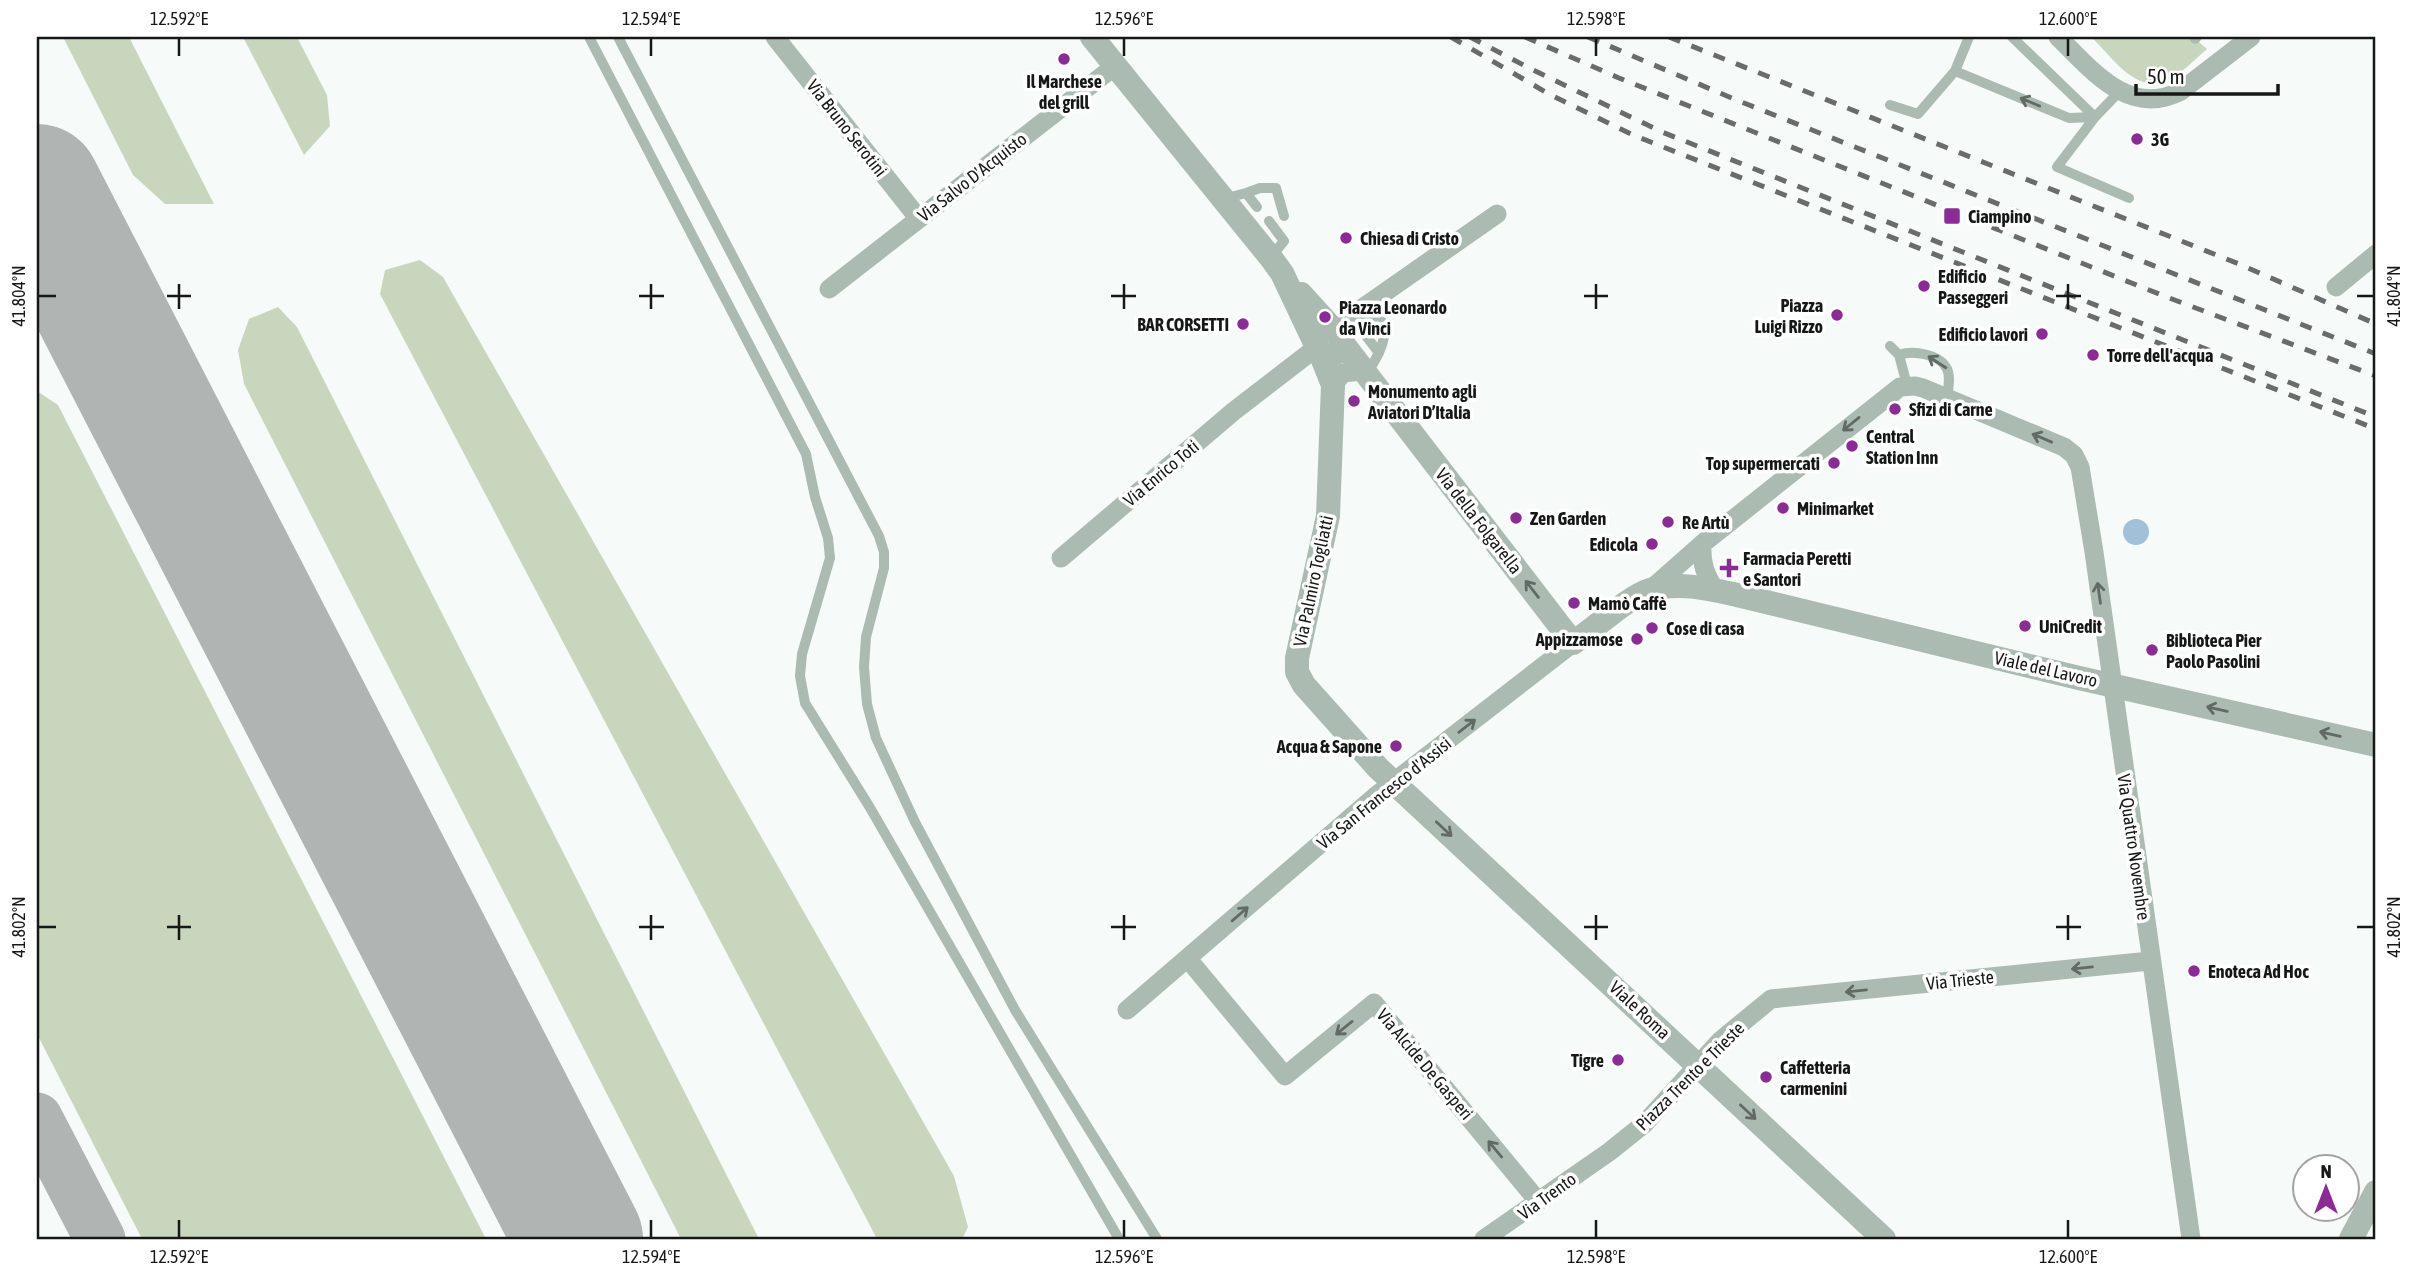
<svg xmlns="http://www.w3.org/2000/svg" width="2413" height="1276" viewBox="0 0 2413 1276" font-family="'Asap Condensed',sans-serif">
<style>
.green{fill:#c9d6be}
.water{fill:#a2c0d7}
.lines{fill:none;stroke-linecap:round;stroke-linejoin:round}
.taxiway{stroke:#b0b4b2;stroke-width:51}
.runway{stroke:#b0b4b2;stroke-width:128}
.service{stroke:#acbbb1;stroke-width:10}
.minor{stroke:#acbbb1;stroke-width:19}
.tertiary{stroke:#acbbb1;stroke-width:24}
.rail{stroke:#696c6b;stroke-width:5;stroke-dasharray:12 12;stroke-linecap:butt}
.oneway{stroke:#616a64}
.ticks{fill:none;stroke:#161817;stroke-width:2.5}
.poi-dot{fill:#8b2c96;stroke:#fff;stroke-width:2.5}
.labels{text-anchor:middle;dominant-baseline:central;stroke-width:7;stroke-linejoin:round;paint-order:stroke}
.poi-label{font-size:18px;font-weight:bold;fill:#161817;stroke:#fff;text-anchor:start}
.street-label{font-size:18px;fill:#161817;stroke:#fff}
.neatline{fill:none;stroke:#161817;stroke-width:2.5}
.ticks-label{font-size:18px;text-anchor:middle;fill:#161817}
</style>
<rect width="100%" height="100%" fill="#f6fbfa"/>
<path class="green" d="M63,37H129L214,204H165L133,175Z
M243,37H297L327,95L330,126L304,155Z
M2091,37H2193L2207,49C2195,59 2182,74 2167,80C2135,95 2112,56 2091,37Z
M420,260L443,277L954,1176L968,1227L962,1239H877L380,294L385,270Z
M278,307L297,327L759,1239H681L244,384L238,350L249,319Z
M37,391L58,405L486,1239H142L37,1034Z"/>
<path class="water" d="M2123 532a13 13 0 1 1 26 0a13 13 0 1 1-26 0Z"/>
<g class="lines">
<path class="taxiway" d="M37,257L46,221L45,204
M37,298C70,297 90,313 113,336
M37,1118L100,1239"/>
<path class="runway" d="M37,188L579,1239"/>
<path class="service" d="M589,37L806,454L815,497L828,538L830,558L802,654L800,676L805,703L869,806L1119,1239
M618,37L879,536L884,552V568L866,637L864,667L867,704L876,738L915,822L1015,1010L1157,1239
M2012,37L2095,117
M2195,39L2197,37
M1955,71L2069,118L2095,117
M2120,91L2095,117L2057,167L2129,198
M1890,105L1918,114L1955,71L1969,37
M1246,193L1260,188H1276L1284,216
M1223,199L1246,193L1257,207
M1269,221L1284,241L1271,257
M1359,315C1403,311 1380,355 1366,374
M1351,316L1379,353
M1890,346L1899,355L1907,385
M1899,355C1913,350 1940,354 1947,369C1951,377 1948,389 1947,398"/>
<path class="minor" d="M775,37L919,219
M2058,37C2092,70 2129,118 2181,91L2251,37
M2336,287L2376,254
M829,289L1115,66
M1334,332L1351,316L1497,214
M1333,385L1343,373L1362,371
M1702,544C1701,563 1705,575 1716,591
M1061,558L1234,411L1317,347
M1650,590L1702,544L1900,387L1915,386L1923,388L2064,447L2074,455L2080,467L2094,552L2191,1239
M1188,959L1285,1076L1374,1003L1538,1201
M1127,1010L1377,795L1573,643
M1484,1239L1609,1152L1644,1124L1721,1040L1771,999L2150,961"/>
<path class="tertiary" d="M1092,37L1271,258L1282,273L1317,347
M1301,294L1340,337L1341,345L1336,353
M1341,341L1573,643C1594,629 1628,597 1650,590C1678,581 1710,589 1737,595L2079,678L2376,745
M1319,350L1333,385L1328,516L1297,658V672L1304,685L1378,768L1884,1239
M2351,1239L2376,1192"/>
<path class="rail" d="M1451,37L1549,94L1633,135L2376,429
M1470,37L1531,69L1662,132L2376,417
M1525,37L1619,78L2164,296L2376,376
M1588,37L1734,99L2376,354
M1669,37L2239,264L2376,324"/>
</g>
<defs><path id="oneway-shaft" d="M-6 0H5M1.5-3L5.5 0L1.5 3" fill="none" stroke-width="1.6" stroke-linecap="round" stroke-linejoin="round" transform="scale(1.75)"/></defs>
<g class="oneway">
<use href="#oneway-shaft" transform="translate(2030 102) rotate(-157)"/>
<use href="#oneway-shaft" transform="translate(1937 362) rotate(-147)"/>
<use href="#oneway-shaft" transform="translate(1851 424) rotate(141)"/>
<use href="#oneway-shaft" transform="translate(2042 438) rotate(-157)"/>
<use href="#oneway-shaft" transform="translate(1532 589) rotate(-128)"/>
<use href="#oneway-shaft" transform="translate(2099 593) rotate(-98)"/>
<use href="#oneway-shaft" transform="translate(2217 709) rotate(-167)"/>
<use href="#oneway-shaft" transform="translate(1467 726) rotate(-38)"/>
<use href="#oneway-shaft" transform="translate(2330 734) rotate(-167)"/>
<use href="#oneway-shaft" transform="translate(1444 829) rotate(43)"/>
<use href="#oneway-shaft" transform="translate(1240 914) rotate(-41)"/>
<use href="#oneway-shaft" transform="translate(2082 968) rotate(174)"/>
<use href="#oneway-shaft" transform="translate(1856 991) rotate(174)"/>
<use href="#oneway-shaft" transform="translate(1344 1028) rotate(141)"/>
<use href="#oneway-shaft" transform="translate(1748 1112) rotate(43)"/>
<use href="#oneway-shaft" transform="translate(1495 1149) rotate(-130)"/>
</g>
<path class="ticks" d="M179,38V56M651,38V56M1124,38V56M1596,38V56M2068,38V56M179,284V309M651,284V309M1124,284V309M1596,284V309M2068,284V309M38,296H56M167,296H191M639,296H664M1111,296H1136M1584,296H1608M2056,296H2081M2357,296H2374M179,915V940M651,915V940M1124,915V940M1596,915V940M2068,915V940M38,927H56M167,927H191M639,927H664M1111,927H1136M1584,927H1608M2056,927H2081M2357,927H2374M179,1220V1238M651,1220V1238M1124,1220V1238M1596,1220V1238M2068,1220V1238"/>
<g class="poi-dot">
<circle cx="1064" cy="59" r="7"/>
<circle cx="2137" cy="139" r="7"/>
<rect x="1943" y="207" width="18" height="18" rx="3.5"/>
<circle cx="1346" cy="238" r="7"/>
<circle cx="1924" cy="286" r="7"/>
<circle cx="1837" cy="315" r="7"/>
<circle cx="1325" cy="317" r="7"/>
<circle cx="1243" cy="324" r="7"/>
<circle cx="2042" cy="334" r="7"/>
<circle cx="2093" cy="355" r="7"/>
<circle cx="1354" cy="401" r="7"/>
<circle cx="1895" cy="409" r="7"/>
<circle cx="1852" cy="446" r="7"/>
<circle cx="1834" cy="463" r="7"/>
<circle cx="1783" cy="508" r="7"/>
<circle cx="1516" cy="518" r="7"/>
<circle cx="1668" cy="522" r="7"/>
<circle cx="1652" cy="544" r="7"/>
<path d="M1725.5 557.5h7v7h7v7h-7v7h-7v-7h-7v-7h7z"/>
<circle cx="1574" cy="603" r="7"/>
<circle cx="2025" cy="626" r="7"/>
<circle cx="1652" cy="628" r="7"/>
<circle cx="1637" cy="639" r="7"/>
<circle cx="2152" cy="650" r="7"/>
<circle cx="1396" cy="746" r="7"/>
<circle cx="2194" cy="971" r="7"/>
<circle cx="1618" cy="1060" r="7"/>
<circle cx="1766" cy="1077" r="7"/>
</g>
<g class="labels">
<g class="poi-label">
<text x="1064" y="81" text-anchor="middle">Il Marchese<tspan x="1064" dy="21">del grill</tspan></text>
<text x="2151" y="139">3G</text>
<text x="1968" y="216">Ciampino</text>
<text x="1360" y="238">Chiesa di Cristo</text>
<text x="1938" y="276">Edificio<tspan x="1938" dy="21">Passeggeri</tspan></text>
<text x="1823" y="305" text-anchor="end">Piazza<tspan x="1823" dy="21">Luigi Rizzo</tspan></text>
<text x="1339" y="307">Piazza Leonardo<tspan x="1339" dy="21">da Vinci</tspan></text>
<text x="1229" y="324" text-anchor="end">BAR CORSETTI</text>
<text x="2028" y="334" text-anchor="end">Edificio lavori</text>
<text x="2107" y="355">Torre dell'acqua</text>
<text x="1368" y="391">Monumento agli<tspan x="1368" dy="21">Aviatori D’Italia</tspan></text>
<text x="1909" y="409">Sfizi di Carne</text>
<text x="1866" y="436">Central<tspan x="1866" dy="21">Station Inn</tspan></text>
<text x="1820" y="463" text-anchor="end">Top supermercati</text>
<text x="1797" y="508">Minimarket</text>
<text x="1530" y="518">Zen Garden</text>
<text x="1682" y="522">Re Artù</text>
<text x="1638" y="544" text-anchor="end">Edicola</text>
<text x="1743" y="558">Farmacia Peretti<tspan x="1743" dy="21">e Santori</tspan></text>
<text x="1588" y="603">Mamò Caffè</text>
<text x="2039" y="626">UniCredit</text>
<text x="1666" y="628">Cose di casa</text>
<text x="1623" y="639" text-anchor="end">Appizzamose</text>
<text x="2166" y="640">Biblioteca Pier<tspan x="2166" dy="21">Paolo Pasolini</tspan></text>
<text x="1382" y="746" text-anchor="end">Acqua &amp; Sapone</text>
<text x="2208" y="971">Enoteca Ad Hoc</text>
<text x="1604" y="1060" text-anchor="end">Tigre</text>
<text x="1780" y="1067">Caffetteria<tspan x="1780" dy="21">carmenini</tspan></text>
</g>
<g class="street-label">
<text transform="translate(847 128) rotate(52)">Via Bruno Serotini</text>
<text transform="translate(972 177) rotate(-38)">Via Salvo D'Acquisto</text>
<text transform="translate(1161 473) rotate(-40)">Via Enrico Toti</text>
<text transform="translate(1479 521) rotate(52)">Via della Folgarella</text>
<text transform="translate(1313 581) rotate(-78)">Via Palmiro Togliatti</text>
<text transform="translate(2046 669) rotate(13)">Viale del Lavoro</text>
<text transform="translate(1384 793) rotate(-39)">Via San Francesco d'Assisi</text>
<text transform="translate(2134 847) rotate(82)">Via Quattro Novembre</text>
<text transform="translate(1960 980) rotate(-6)">Via Trieste</text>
<text transform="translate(1640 1010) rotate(43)">Viale Roma</text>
<text transform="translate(1425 1064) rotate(50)">Via Alcide De Gasperi</text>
<text transform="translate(1690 1076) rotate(-45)">Piazza Trento e Trieste</text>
<text transform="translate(1547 1196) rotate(-36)">Via Trento</text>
</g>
</g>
<rect width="2413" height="1276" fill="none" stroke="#ffffff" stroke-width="77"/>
<g transform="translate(2326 1188)"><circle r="33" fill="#ffffff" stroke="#a2a3a2" stroke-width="2"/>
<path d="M0-5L12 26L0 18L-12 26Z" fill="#8b2c96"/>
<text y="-10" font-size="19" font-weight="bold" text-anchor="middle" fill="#161817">N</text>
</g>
<path d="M2136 84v10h142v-10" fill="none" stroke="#161817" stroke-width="3.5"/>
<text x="2147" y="84" font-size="21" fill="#161817" stroke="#ffffff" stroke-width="5" paint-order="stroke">50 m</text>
<rect x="38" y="38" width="2336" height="1200" class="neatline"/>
<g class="ticks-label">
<text x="179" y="25">12.592°E</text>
<text x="651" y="25">12.594°E</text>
<text x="1124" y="25">12.596°E</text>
<text x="1596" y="25">12.598°E</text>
<text x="2068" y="25">12.600°E</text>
<text transform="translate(19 296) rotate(-90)" y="6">41.804°N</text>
<text transform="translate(2394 296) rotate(-90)" y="6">41.804°N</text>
<text transform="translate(19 927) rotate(-90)" y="6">41.802°N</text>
<text transform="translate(2394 927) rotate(-90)" y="6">41.802°N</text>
<text x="179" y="1263">12.592°E</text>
<text x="651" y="1263">12.594°E</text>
<text x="1124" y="1263">12.596°E</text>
<text x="1596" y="1263">12.598°E</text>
<text x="2068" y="1263">12.600°E</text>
</g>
</svg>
